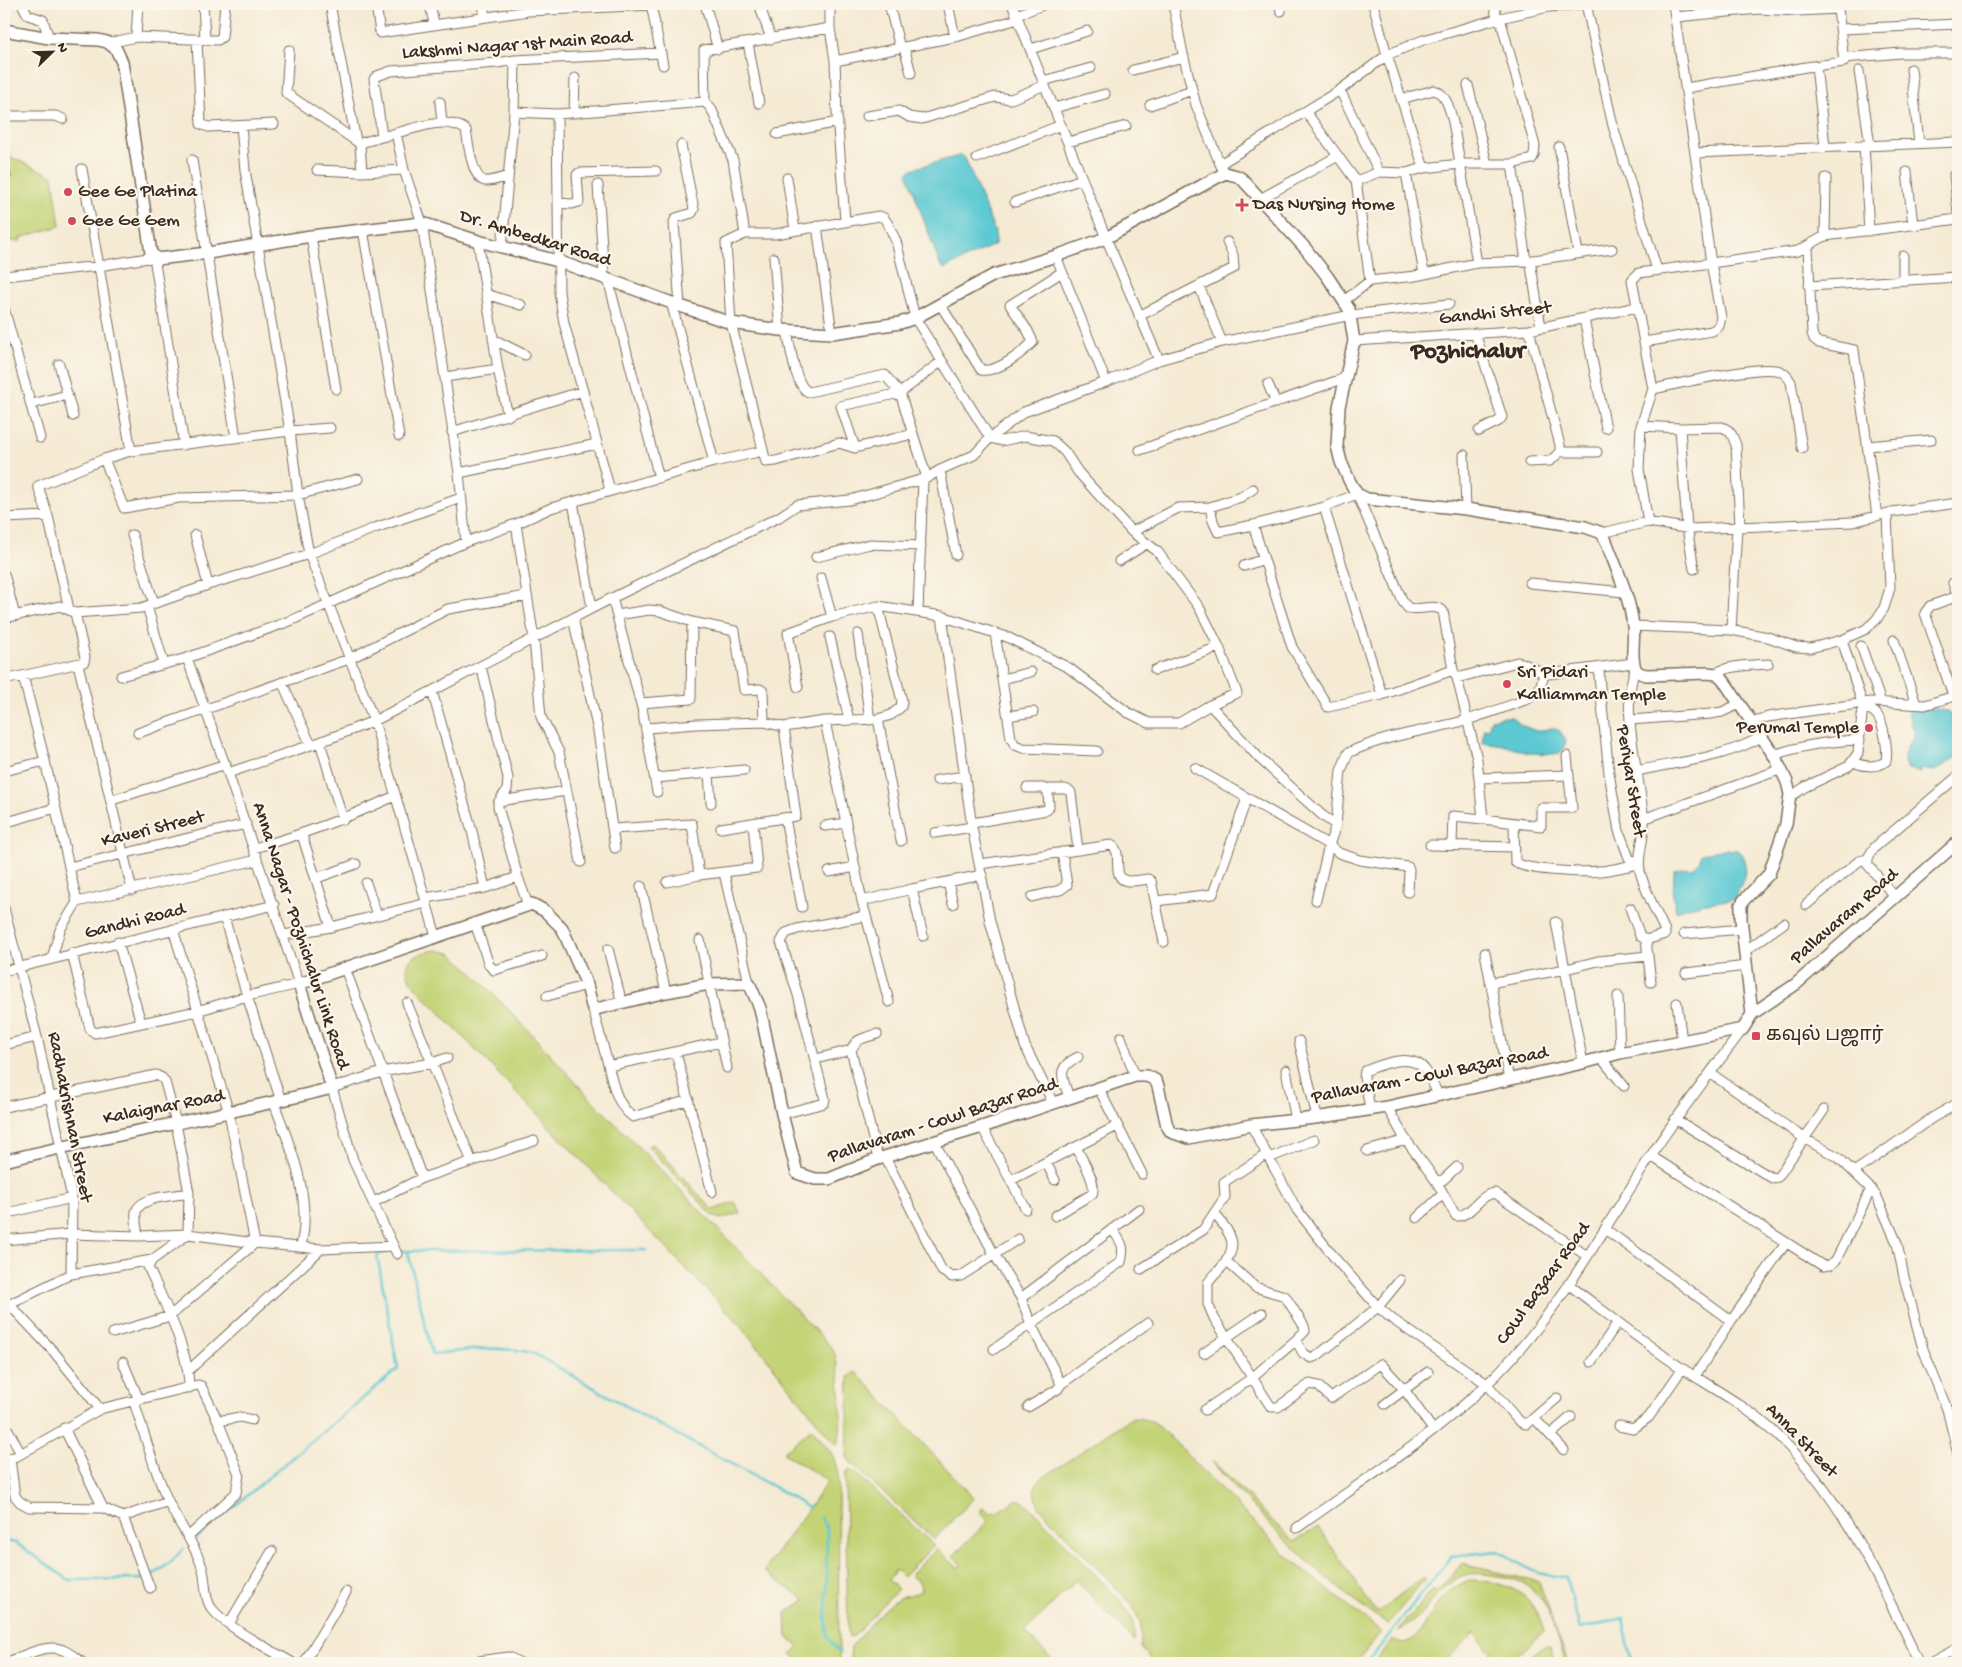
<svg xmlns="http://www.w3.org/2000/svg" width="1962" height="1667" viewBox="0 0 1962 1667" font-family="'Gochi Hand','Noto Sans Tamil',sans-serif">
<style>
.green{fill:#c3d376;stroke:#7f7e4a}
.water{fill:#5cc9d3;stroke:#4c7a78}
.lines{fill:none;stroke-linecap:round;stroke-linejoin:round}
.stream{stroke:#5cc9d3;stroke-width:2.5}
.street-casing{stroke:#7c6d5d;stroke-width:11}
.secondary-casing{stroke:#7c6d5d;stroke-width:14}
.street{stroke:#fff;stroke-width:9}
.secondary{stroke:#fff;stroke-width:11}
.poi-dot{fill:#d1495b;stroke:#fbf7ec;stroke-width:2}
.labels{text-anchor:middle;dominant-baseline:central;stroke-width:4.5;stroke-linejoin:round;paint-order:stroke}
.street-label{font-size:19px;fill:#3b2a1e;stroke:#fbf7ec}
.poi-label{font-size:19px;fill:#3b2a1e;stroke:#fbf7ec;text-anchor:start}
.district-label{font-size:24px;font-weight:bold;fill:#3b2a1e;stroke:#fbf7ec}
</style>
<rect width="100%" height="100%" fill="#fbf7ec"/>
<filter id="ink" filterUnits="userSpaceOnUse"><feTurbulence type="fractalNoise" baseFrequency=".02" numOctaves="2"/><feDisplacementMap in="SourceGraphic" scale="10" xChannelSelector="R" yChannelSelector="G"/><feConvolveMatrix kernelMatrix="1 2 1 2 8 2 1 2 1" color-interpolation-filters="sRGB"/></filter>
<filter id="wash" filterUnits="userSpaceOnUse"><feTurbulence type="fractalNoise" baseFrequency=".0096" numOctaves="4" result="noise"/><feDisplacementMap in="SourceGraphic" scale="20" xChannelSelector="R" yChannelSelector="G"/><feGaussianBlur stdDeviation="1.12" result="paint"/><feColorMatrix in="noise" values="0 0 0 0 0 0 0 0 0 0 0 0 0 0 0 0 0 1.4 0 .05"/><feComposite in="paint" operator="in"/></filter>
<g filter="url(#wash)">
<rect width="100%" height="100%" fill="#f5ead3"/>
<path class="green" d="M6,155L53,176L60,226L20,238L21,241H4V181L9,180Z
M436,950L451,953L470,970L525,1027L589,1097L671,1180L832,1348C841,1362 844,1430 837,1445L834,1443L741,1326L415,987C397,964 412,953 436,950Z
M653,1144L713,1210L735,1202L740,1213L721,1219L713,1216L648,1146Z
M854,1372L858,1374L974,1498L934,1539L852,1464L847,1458L849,1377Z
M1131,1418C1144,1418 1152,1421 1162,1429L1283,1552L1308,1574L1382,1632L1356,1663H1155L1141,1648V1625L1133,1606L1039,1507L1034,1490L1038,1481Z
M812,1428L833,1455L838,1474L839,1663H803L791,1655L799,1646L787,1636L786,1613L805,1600L764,1571L828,1481L783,1453Z
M1212,1461L1294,1542L1318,1527L1377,1613L1423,1577L1425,1579L1388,1624C1340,1594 1297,1553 1258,1512C1242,1495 1226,1480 1212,1461Z
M850,1470L861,1478L934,1545L903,1577L896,1570L888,1580L898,1589L855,1635L849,1638L848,1632L845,1477L846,1473Z
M1016,1500H1021L1032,1509L1118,1598C1128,1611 1136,1623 1134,1641L1076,1580L1025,1632L1055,1663H853L850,1660L851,1647L854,1643C865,1631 885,1606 899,1598C907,1594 914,1596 921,1590L920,1583L910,1575L937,1549L958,1568L961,1564L953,1556L988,1521L979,1511L983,1508L990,1513L999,1511Z
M1462,1564L1539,1582L1568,1663H1565C1558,1636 1549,1595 1521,1582C1512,1578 1500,1576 1491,1575C1478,1573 1466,1572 1454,1580C1434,1594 1422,1621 1398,1631L1433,1589L1436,1592Z
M1469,1580C1486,1580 1512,1585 1525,1597C1534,1605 1540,1620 1544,1631L1510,1663H1484L1491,1652L1474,1633L1447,1660L1450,1663H1375L1392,1639C1397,1641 1402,1644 1407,1642C1422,1637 1427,1618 1436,1607C1444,1595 1456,1585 1469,1580Z
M1547,1647L1550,1649L1555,1663H1524L1541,1648Z"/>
<path class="water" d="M962,155L965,158L995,232L996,242L994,245L944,269L940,265L907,173L912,169Z
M1912,709C1920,710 1928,709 1936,709C1962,711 1958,737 1958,756L1935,771L1920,769L1921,773L1906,768C1899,750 1912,746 1913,734C1913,725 1908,720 1909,711Z
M1500,717H1512L1521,725L1536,731L1554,728L1560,731L1566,740L1564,749L1558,754L1528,753L1503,745L1482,742L1484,728L1488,729L1491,719Z
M1726,848L1729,850H1738C1752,865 1742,883 1735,899L1700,904L1676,911L1673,896L1674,871L1686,868L1692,869L1699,862L1701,853C1710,851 1717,852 1726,848Z"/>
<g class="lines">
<path class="stream" d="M401,1251L646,1250
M408,1252L432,1354C467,1351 501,1344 535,1354L652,1421L774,1487L809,1508
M821,1518L827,1529L826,1629L830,1641L840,1653
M194,1540L398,1369L377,1255L389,1251
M4,1541L16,1543L69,1580L144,1579
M151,1577L172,1561L184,1548
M1367,1663L1451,1556L1498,1551L1537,1573L1566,1578L1580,1629L1623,1618L1632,1663"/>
</g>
</g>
<g filter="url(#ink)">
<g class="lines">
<g class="street-casing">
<path id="street" d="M22,4L28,15L43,20L49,38
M203,4L205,39
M330,4L356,141L360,144L364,142L396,133L404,170L422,223L459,473L466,542
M376,4L380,33L528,11L652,5
M430,4L434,24
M483,4L485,16
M651,4L663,65
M705,4L718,49
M759,4L771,39
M830,4V28L835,61L837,114L845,221
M889,4L900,48
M948,4L955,37
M1012,4L1106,238L1159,360
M1173,4L1183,54L1196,105L1220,164
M1279,4L1281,11
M1373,4L1387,55L1424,168
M1494,4L1497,19
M1586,4L1613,126L1657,270
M1017,15L1045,4
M1676,17L1759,9L1798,11L1838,9
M1841,29L1958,24
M136,37L138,4
M197,40L201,124L208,127L274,124
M109,43L136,37L218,40L222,37L225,4
M748,43L759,103
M904,47L911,73
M1031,49L1087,31
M289,50L286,93L356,141
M1844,58L1901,53H1958
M835,61L959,36L1018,19
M1816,66L1825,146
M1911,69L1919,143
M1133,70L1184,57
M1859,71L1870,145
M1043,81L1091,68
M1468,85L1487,164
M1686,88L1806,67L1844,62L1838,9L1840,4
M1340,90L1379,172
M1401,99L1434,90C1447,94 1450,111 1453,122L1477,263
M440,102L442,123
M705,102L704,50L830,28
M1150,105L1192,90
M1054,108L1105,94
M514,112L557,114L705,102L711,108L733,160L745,234
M1306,112L1356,181L1370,281
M574,113L575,78
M557,114L559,292L564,323L610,490
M4,116H56L63,119
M867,116L899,111L909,117L922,119L995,97L1011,99L1045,85
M241,126L245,170L290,431L298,495L309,554L374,721L436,936
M396,133C418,128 446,115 466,130C468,142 472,179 485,181C491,182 502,178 508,176
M777,134L838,122
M382,136L374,79L377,76L391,71L497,63L515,60L661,53
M1068,142L1126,126
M360,144L362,172
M1864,145L1869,231
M1559,147L1578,253
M1695,153L1958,142
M977,158L1061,125
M192,160L236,438
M1512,164L1526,261
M4,169L6,176H4
M82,169L131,451
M317,170L362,172L404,170
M1907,172L1913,225
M1225,173L1220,164L1340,90L1387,55L1423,40L1500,18L1549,7L1580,4
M1406,173L1424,274
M1954,175L1958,214
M787,178L795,230
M1356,181L1379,172L1406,173L1424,168L1460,164H1512L1532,159L1534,155L1535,146L1500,18
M598,185L604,278
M1260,199L1338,156
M1015,202L1082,179
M558,203L572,204L579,202L577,175L579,173L656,171
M817,226L832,333
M363,230L399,436
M311,236L336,389
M1825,236L1826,178
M478,241L498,369L508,416
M502,247L514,112L515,60
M1808,247L1812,333L1814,339L1819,343L1854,350L1877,516
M1056,256L1106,382
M774,258L780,330
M1530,260L1541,327
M4,276L99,266L154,257L184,445
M608,279L659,478
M1903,280V256
M1199,286L1222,342
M1809,286L1958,277
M486,294L521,305
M1345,300L1370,281L1415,276L1477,263L1526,261L1612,249
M671,302L714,462
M940,304L981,370C997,373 1022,353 1033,342L1028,331L1010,305L1062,272
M680,306L674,222L676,218L692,213L694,209L681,145
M4,308L40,438
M1139,316L1234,268L1233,255L1227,242
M1584,319L1606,428
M787,331C790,344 795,388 809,392L885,375L900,393L927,478
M1475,333L1502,417L1499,421L1479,431
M493,339L525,355
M1354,341L1529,330L1637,307
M1644,342L1712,331L1719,326L1721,317L1711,263L1798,251L1825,236L1958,219
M59,364L73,416
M445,377L498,369
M1268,384L1276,403
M1653,389C1678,384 1760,364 1780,371C1785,373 1788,377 1791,382L1802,448
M32,404L67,395
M1641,426L1680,428L1722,427L1728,430L1732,435L1736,445L1740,527
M1680,428L1687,528L1694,569
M452,432L583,391
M1868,446L1931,440
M855,448L841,406L900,393L942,361
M1140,450L1345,378
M1560,452H1597
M1464,455L1466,509
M104,459L124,508L179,498L298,495L358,479
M1529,462L1550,461L1560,452V445L1529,330
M940,470L956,555
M459,473L597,444
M573,502L592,608
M1210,507L1213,521L1218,532L1253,525L1324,507
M48,516L38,486L104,459L131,451L290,431L330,428
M4,518L48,516L69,609
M1648,522L1639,469L1641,426L1653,389L1632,280L1639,273L1711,263L1673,4
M516,524L534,639L541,717L559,752L581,862
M1253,525L1292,647L1328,707L1382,695L1453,670
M1132,532L1178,508L1210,507L1241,497L1253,489
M1602,533L1648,522L1691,529L1853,522L1892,512L1958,503
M132,535L154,603
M195,535L208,585
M816,557L870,544L921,546
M1119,561L1146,544
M1244,566L1264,559
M4,574L15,616
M821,578L832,617
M1530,583L1624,592
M1953,583L1958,598
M612,598L642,708L657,792
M147,606L164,664
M918,612L923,479
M617,615L649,610L660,611L692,622L735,631L744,690L760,689L763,691L764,722
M942,616L972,827L990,921L1025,1046L1053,1103
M4,618L60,606L75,613L141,608L208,585L309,554L375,528L461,498
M573,618L598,731L615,848
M1633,626L1731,630L1768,637L1796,647L1810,648L1842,640L1866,629L1876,620L1884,608L1890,588L1887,514
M1731,630L1737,527
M995,633L1011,738L1015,745L1023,748L1097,751
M858,634L870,720
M830,637L849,720
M1894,640L1916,704
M1861,646L1881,702
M187,658L228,773
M78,664L132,890
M481,666L508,778L507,790L498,803V807L518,877L528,905
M1600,667L1599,676L1609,773L1619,831L1629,858L1639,864
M1155,670L1219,647
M1635,670C1619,710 1642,781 1644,825C1644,840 1637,856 1640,871C1645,892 1656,911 1665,931V934L1646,940
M1715,674C1725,665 1754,665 1768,664
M23,676L45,761L77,902L257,860
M121,676L187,658L290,621L466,542L516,524L551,508L714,462L763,451
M1457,678L1517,662C1529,664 1537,672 1548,674L1633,663
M1002,679L1031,672
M4,680L84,662L85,657L75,613
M282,682L311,745
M798,687L788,633L832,617L878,606L942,616L1007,637L1069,668L1127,712L1149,723H1179L1210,705L1237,693L1219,647L1199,607L1157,551L1132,532L1078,472L1065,452L1053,441L1025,436L1002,441L990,438L915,318L896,241L888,224L884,218L879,216L775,234H745L726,243L731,323L766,462L776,461L839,443L855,448L913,434
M432,691L472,831L485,888
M1382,695L1324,507L1357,494L1403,602L1408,608C1421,611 1434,603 1443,611L1453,670L1457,678L1477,759L1483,819L1541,826V808H1572L1567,756
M1953,696L1925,613L1930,606L1958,596
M641,703L691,699L692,622
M1210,705L1260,759L1323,816L1336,825
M1008,716L1033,712
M878,719L901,841
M1630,720L1710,714L1722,712L1739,704
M825,721L862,901L889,1002
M1750,722L1768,717L1871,702L1925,705L1958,695
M647,728L696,724L764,722L784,727L825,721L878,719L891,715L901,707L902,701L878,606
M138,733L349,659L448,609L527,596
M320,742L343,820
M1774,755C1802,745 1830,741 1860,740
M1853,761C1861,767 1878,768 1886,761C1888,750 1884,719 1874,712C1871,709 1867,709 1863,709
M1195,768L1329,845L1339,853L1360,860L1408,867L1409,869L1408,892
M4,771L45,761
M1637,771C1677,762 1725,758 1761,737
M709,773L711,803
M655,778L744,770
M1480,778L1569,775
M937,780L965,776
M1027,788H1043L1048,791
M1790,797L1805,787L1849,766L1858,753L1863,706L1842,640
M112,800L226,764
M499,801L567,791
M785,818L802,907
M1643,819L1782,769
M4,823L55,808
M972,823L1047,810L1049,807L1048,793L1050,789H1065L1070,791L1071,793L1078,850L980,864
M1514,823L1515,862C1527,871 1584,873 1600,871C1613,870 1626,866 1639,864
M825,826L846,823
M721,828L796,816L784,727
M613,829L692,824L699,875
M935,833L972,827
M302,835L331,927
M1430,845L1514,847
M1452,845L1453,816L1483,819
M254,848C306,834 347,818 395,796
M1078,850L1111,845C1125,851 1109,879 1128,881C1134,881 1142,880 1148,879L1151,881L1164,942
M69,867L246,824
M829,872L855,867
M724,873L749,983
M317,878L356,864
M667,882L699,875L757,868L753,823
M948,882L953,904
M366,883L377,915
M641,886L666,992
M912,889L923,936
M1032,897L1060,890L1067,885L1062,852
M1895,897L1868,865C1867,857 1870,854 1875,847L1958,776
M425,898L485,888L518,877
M1316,900L1329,845L1336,825L1341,771L1348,753C1385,735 1427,731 1467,720C1487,714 1508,706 1528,699C1539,692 1542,685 1544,673
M862,901L912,889L982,875
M1156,901L1213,894L1247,798
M1806,905L1859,861L1868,859
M4,908L37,1037L72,1198L71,1274
M1630,908L1640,936L1646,940
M224,917L247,996L281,1101
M1556,922L1583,1063
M475,923L489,965L494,970L542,956
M1684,934L1742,929
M284,935L331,927L427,903
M700,940L727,1068
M1646,940L1651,982
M118,942L141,1023
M608,949L622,1003
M1745,951L1784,923
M72,953L90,1029L95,1033L197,1011L247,996L299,984L228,773L320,742L374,721L612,598L779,517L797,505L850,500L927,478L940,470L974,455L990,438L1024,412L1106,382L1159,360L1222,342L1351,315L1449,304
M1485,953L1509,1080
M52,958L60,930L77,902
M345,968L422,1178
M4,971L274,905
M1686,973L1747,966
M1490,983L1566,969L1598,961L1648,956
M547,996L587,985
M1618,996L1620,1053
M407,1003L432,1063L447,1058
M1677,1003L1682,1041
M592,1006L608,1064L613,1065L721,1042
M1121,1037L1135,1076
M1299,1041L1317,1117
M4,1045L37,1037
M851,1050C856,1038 865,1038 877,1034
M676,1053L712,1192
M816,1059L851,1050L878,1159
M1602,1059L1624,1086
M608,1064C612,1082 617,1106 633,1117L689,1100
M1286,1070L1296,1120
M1710,1073L1805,1139L1838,1157L1871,1189L1877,1197L1897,1243L1904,1277L1923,1349L1947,1409L1958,1454
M1099,1089L1142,1174
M1069,1098C1063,1077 1055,1068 1078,1057
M274,1103C288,1141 306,1182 304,1224C304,1232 302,1240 301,1247
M4,1107L156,1075L162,1078L165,1082L176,1123L189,1193L188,1234L152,1260L148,1267C164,1302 189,1350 189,1388
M1387,1107L1404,1137L1436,1181L1443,1180L1457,1167
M1370,1108L1364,1077L1365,1071C1382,1064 1412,1052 1425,1070C1431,1078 1434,1087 1439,1096
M782,1114L821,1104L824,1103L825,1099L798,995L781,942L786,933L797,929L866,916
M1675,1119L1772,1178L1778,1177L1824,1110
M1251,1125L1297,1210L1338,1262L1378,1307L1392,1319L1487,1384L1516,1418L1522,1423L1527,1424L1557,1398
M982,1127L1026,1209
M935,1143L994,1254L1021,1298L1031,1324L1121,1262C1125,1246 1122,1243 1112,1229
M1367,1151L1406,1140
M1651,1156L1823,1266L1830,1265L1836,1260L1871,1189
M885,1157L942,1271L952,1277L961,1276L1018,1239
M1269,1158L1314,1140
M1046,1162L1055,1180
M1854,1172L1932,1118L1958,1103
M1011,1180L1117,1126
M1436,1181L1456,1216C1471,1217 1479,1194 1495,1193L1587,1256
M374,1202L422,1178L534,1141
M1214,1213C1229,1232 1242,1244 1221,1268C1217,1273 1212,1277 1208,1283V1304L1214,1318L1271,1407H1278L1310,1384L1318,1386L1331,1398L1381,1364L1404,1389L1433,1430
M4,1214L72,1198
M1055,1216L1092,1194C1098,1183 1081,1158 1076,1147
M1417,1218L1443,1194
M1605,1229L1731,1321
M138,1236C137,1229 135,1219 136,1212C140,1196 174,1196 189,1193
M4,1240L71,1234L138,1236L188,1234L255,1243L321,1249L394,1246
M397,1254L353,1160L332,1088L382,1072L432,1063L472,1162
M1226,1261L1255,1287L1285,1296L1304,1326L1305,1331L1296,1340L1303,1353L1311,1358L1317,1356L1378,1307L1400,1280
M1141,1269L1203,1230L1225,1197L1224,1182L1267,1154
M1568,1284C1605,1312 1641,1341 1680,1367C1712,1388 1745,1405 1773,1431C1841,1494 1880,1580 1919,1663
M1021,1298L1139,1209
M9,1304L54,1352L100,1409
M4,1307L71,1274L152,1260
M113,1333L170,1316L255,1243L229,1113L173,929
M994,1349L1031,1324L1061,1384L1058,1389L1028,1407
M1204,1353L1262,1313
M123,1362L139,1400
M1591,1362L1618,1322
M189,1370L321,1249
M1695,1376L1731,1321L1786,1243
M1061,1384L1148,1323
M134,1402C145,1435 154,1471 169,1503C179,1525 195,1544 202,1567C207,1581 203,1599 213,1610C229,1629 271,1650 293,1663
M1385,1404L1428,1372
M1205,1410L1252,1378L1296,1340
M1534,1418L1564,1450
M218,1421L240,1417L252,1420
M4,1422L21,1454
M1619,1426L1633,1429L1649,1417L1682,1369
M64,1428L103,1508
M1550,1435L1571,1417
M10,1459L15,1496L20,1502L29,1507L103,1508L123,1517L150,1588
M4,1460L17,1456L100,1409L198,1385L201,1386L218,1421L239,1474L236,1493L188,1537
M123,1517L168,1501
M1297,1528C1361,1482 1429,1439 1487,1384C1555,1319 1601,1233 1652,1154C1680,1111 1712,1071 1743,1029
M229,1624L272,1551
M5,1663C22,1657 45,1643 63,1650C70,1653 77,1659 83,1663
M304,1663L346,1592
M476,1663L478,1661L509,1657L520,1663
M1930,1663L1958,1648"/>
</g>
<g class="secondary-casing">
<path id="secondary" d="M4,30L49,38L98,40L107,42L116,49L122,62L151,253L157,259L208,253L311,236L422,223L478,241L558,261L680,306L731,323L780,330L832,333L900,323L915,318L994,275L1056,256L1106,238L1225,173L1237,176L1242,179L1305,248L1327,276L1349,309L1354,341L1339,407L1337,446L1341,462L1350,482L1357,494L1367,499L1466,509L1585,527L1602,533L1606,541C1616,568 1630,597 1633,626C1635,638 1631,652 1634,664C1635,672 1640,674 1647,675L1707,673L1717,674L1722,678L1775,757L1787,782L1790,794L1786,824L1769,874L1744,900L1741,905V919L1752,1014L1743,1029L1620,1053L1583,1063L1387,1107L1315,1118L1251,1125L1189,1138L1171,1132L1167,1126L1158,1086L1155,1080L1147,1076H1135L982,1127L878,1159L829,1179H815L797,1173L782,1114L760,1008L749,983L709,984L666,992L596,1009L592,1006L587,985L562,928L545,911L532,904L299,984L332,1088C223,1116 113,1134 4,1161
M1752,1014L1796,984L1958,842"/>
</g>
<use href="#street" class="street"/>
<use href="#secondary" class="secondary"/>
</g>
</g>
<g class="poi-dot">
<circle cx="68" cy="192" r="5"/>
<path d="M1239.5 197.5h5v5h5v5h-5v5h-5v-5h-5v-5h5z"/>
<circle cx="72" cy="221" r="5"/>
<circle cx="1507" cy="684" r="5"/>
<circle cx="1869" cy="728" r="5"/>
<rect x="1751" y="1031" width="10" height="10" rx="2.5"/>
</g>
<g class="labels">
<g class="street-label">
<text transform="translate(517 46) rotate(-4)">Lakshmi Nagar 1st Main Road</text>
<text transform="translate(535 239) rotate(17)">Dr. Ambedkar Road</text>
<text transform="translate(1495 314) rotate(-6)">Gandhi Street</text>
<text transform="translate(1630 781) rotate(81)">Periyar Street</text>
<text transform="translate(153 830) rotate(-14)">Kaveri Street</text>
<text transform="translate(1845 917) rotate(-41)">Pallavaram Road</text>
<text transform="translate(135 922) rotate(-14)">Gandhi Road</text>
<text transform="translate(300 936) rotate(72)">Anna Nagar - Pozhichalur Link Road</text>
<text transform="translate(1430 1076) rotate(-11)">Pallavaram - Cowl Bazar Road</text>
<text transform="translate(164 1108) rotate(-11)">Kalaignar Road</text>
<text transform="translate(69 1117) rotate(79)">Radhakrishnan Street</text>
<text transform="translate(943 1121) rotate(-18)">Pallavaram - Cowl Bazar Road</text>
<text transform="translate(1544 1284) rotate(-54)">Cowl Bazaar Road</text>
<text transform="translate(1801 1441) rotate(46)">Anna Street</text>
</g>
<g class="poi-label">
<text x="78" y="192">Gee Ge Platina</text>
<text x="1253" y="205">Das Nursing Home</text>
<text x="82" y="221">Gee Ge Gem</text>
<text x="1517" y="673">Sri Pidari<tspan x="1517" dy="22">Kalliamman Temple</tspan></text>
<text x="1859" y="728" text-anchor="end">Perumal Temple</text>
<text x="1766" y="1036">கவுல் பஜார்</text>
</g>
<g class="district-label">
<text x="1468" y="352">Pozhichalur</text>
</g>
</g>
<rect width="1962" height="1667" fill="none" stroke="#fbf7ec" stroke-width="20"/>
<g transform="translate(52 52) rotate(67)" stroke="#fbf7ec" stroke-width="4" paint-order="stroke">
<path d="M0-4L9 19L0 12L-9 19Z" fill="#3b2a1e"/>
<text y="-8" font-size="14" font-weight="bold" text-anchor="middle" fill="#3b2a1e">N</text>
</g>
</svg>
